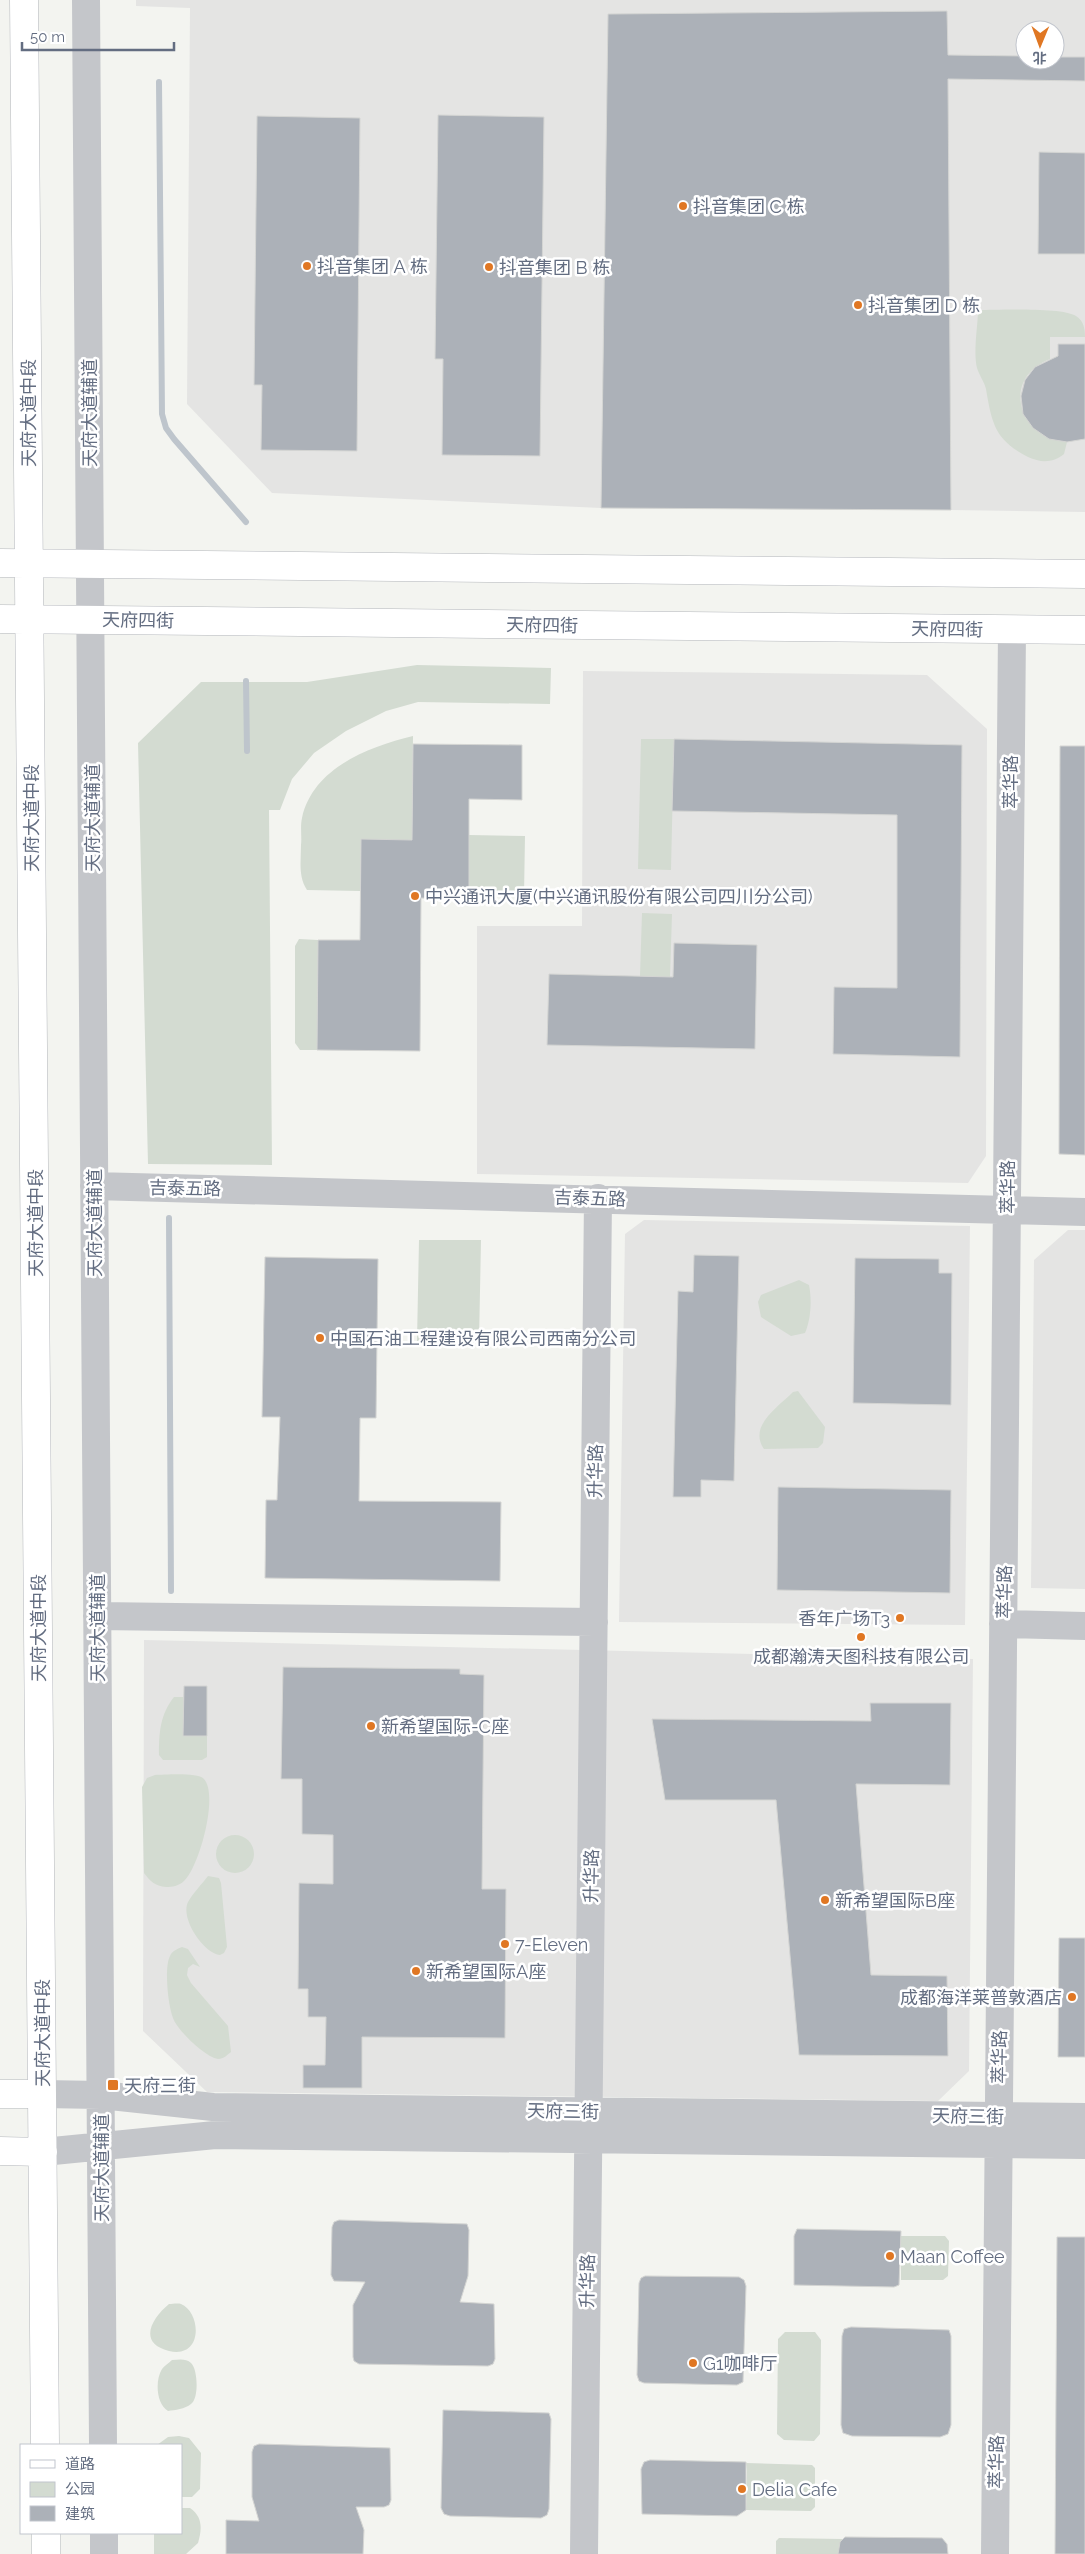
<svg xmlns="http://www.w3.org/2000/svg" width="1085" height="2554" viewBox="0 0 1085 2554" font-family="Raleway,'Noto Sans SC',sans-serif">
<style>
.built{fill:#e4e4e3;fill-rule:evenodd}
.green{fill:#d3dbd1}
.lines{fill:none;stroke-linecap:round;stroke-linejoin:round}
.stream{stroke:#bec5cc;stroke-width:6}
.building{fill:#acb1b8;stroke:#d4d5d3}
.major-casing{stroke:#b4b7bc;stroke-width:29}
.minor{stroke:#c4c6ca;stroke-width:28}
.major{stroke:#fff;stroke-width:28}
.poi-dot{fill:#e07723;stroke:#fff;stroke-width:2}
.labels{text-anchor:middle;dominant-baseline:central;stroke-width:5;stroke-linejoin:round;paint-order:stroke}
.poi-label{font-size:18px;fill:#636d81;stroke:#fff;text-anchor:start}
.street-label{font-size:18px;fill:#636d81;stroke:#fff}
</style>
<rect width="100%" height="100%" fill="#f3f4f0"/>
<path class="built" d="M136,0H1085V512L951,510L947,11L608,14L601,508L272,493L187,404L190,8L136,6ZM1025,30H1055V60H1025Z
M583,671L927,675L987,729L986,1156L968,1183L477,1174V926H582Z
M644,1220L970,1226L965,1625L619,1622L625,1234Z
M1068,1230H1085V1589L1031,1588L1034,1260Z
M144,1640L973,1659L969,2071L938,2101L207,2092L143,2031Z"/>
<path class="green" d="M978,310C998,310 1062,307 1076,316C1084,321 1085,329 1085,337H1050V359C1001,378 1017,437 1067,442L1064,454C1053,463 1041,463 1028,457C995,440 992,424 986,389C984,381 979,375 977,368C973,353 978,325 978,310Z
M417,665L551,668L550,704L418,702L386,711L346,731L314,753L292,779L280,810H269L272,1165L148,1164L138,743L201,682H307Z
M413,736L412,840H361L360,891L307,890C298,876 301,861 301,845C302,837 300,827 302,818C313,768 368,747 413,736Z
M641,739H674L671,870L638,869Z
M469,835L525,836L524,895L469,894Z
M642,913L672,914L670,977L640,976Z
M299,939L318,940L317,1050H300L295,1043V946Z
M419,1240H481L479,1342L417,1341Z
M799,1280L809,1285C812,1299 811,1320 805,1333L791,1336L761,1317L758,1302L761,1295Z
M798,1391L825,1427L823,1443L818,1448L764,1449C748,1426 778,1407 793,1392Z
M174,1697H183V1736H207V1757L202,1760H163L159,1755C159,1732 160,1715 174,1697Z
M155,1775C165,1775 197,1772 204,1779C219,1795 199,1868 184,1881C179,1886 172,1887 166,1887C155,1886 150,1881 144,1873L142,1787L147,1778Z
M216 1854a19 19 0 1 1 38 0a19 19 0 1 1-38 0Z
M208,1876L219,1878L221,1883L227,1947L224,1953L220,1955C203,1953 180,1918 188,1902C193,1893 202,1884 208,1876Z
M182,1947L188,1949L200,1967L193,1964L188,1968L187,1975L191,1983L228,2026L231,2052C227,2055 224,2059 218,2059C205,2057 177,2030 173,2018C168,2006 164,1967 170,1956C172,1951 177,1949 182,1947Z
M901,2236H945L949,2241L948,2276L943,2280H901Z
M169,2304C172,2304 178,2303 181,2304C201,2312 204,2359 169,2351C137,2343 152,2318 169,2304Z
M785,2332H815L821,2340L820,2434L814,2441L784,2440L777,2434L778,2339Z
M172,2360C178,2360 186,2358 191,2363C198,2369 199,2399 191,2404C185,2409 175,2410 168,2411C156,2404 155,2380 162,2369C164,2366 169,2363 172,2360Z
M179,2436L189,2438L201,2453L200,2489L192,2497H181V2445H157L168,2437Z
M746,2463L812,2465L815,2468V2507L811,2511L746,2510L747,2471Z
M181,2508H190C203,2517 202,2529 198,2543L186,2554H154V2533H181Z
M779,2538L843,2539L839,2554H776V2541Z"/>
<g class="lines">
<path class="stream" d="M159,82L162,414L166,428L174,439L246,522
M246,681L247,751
M169,1218L171,1591"/>
</g>
<path class="building" d="M947,11L948,55L1025,56V60H1055V57H1085V81L948,79L951,510L601,508L608,14Z
M438,115L544,117L540,456L442,455L443,359H435Z
M257,116L360,118L357,451L261,450L262,385H254Z
M1039,152L1085,153V254H1038Z
M1058,344H1085V439L1067,442L1049,439L1033,428L1023,414L1021,396L1025,380L1035,367L1058,356Z
M674,739L962,745L960,1057L833,1054L834,987L897,988V815L672,811Z
M413,744L522,745V800L469,799V899L421,898L420,1051L317,1050L318,940H360L361,839L412,840Z
M1060,746H1085V1155L1059,1154Z
M674,943L757,945L755,1049L547,1045L549,974L673,977Z
M694,1255L739,1256L734,1481L701,1480V1497H673L678,1291L693,1292Z
M265,1257L378,1259L376,1418H360L359,1501L501,1502L500,1581L265,1578L266,1500H277L280,1417H262Z
M855,1258L939,1259V1273H952L951,1405L853,1403Z
M778,1487L951,1490L950,1593L777,1590Z
M283,1667L460,1669V1674L484,1675L482,1889H506L505,2038L362,2037V2088H303V2065H325L326,2017H308V1989H298L299,1883L333,1884V1835L302,1834V1779H281Z
M184,1686H207V1736H183Z
M870,1703H951L950,1785L856,1784L871,1975L947,1976L948,2056L799,2055L776,1800H665L652,1719L871,1721Z
M1059,1938H1085V2057H1058Z
M339,2220L467,2224L469,2230L468,2276L460,2302L494,2304L495,2359L493,2364L488,2366L359,2364L354,2361L353,2357V2305L365,2282L334,2281L331,2275L332,2227L334,2222Z
M797,2229L901,2231L899,2285L894,2287L794,2285V2236Z
M1057,2237H1085V2554H1055Z
M645,2276L739,2277L744,2280L746,2286L743,2382L737,2385L644,2383L639,2381L637,2375L639,2283L641,2278Z
M851,2327L949,2330L951,2336V2425L948,2434L940,2437L852,2436L843,2433L841,2425L842,2336L844,2329Z
M443,2410L549,2413L551,2419L549,2509L547,2515L541,2518L450,2516L444,2514L441,2508Z
M259,2444L390,2448L391,2500L389,2505L384,2507H356L364,2530L363,2554H226V2520L259,2521L252,2497V2452L254,2446Z
M650,2460L746,2462V2510L737,2516L642,2514L641,2469L644,2462Z
M845,2537L942,2538L947,2544L948,2554H838L840,2542Z"/>
<g class="lines">
<g class="major-casing">
<path id="major" d="M24,0L45,2445
M0,563L1085,574
M0,619L1085,630
M0,2094H42
M0,2151L43,2152
M46,2533V2554"/>
</g>
<path class="minor" d="M86,0L103,2445
M94,1186C424,1194 755,1205 1085,1212
M97,1616L594,1622
M1003,1624L1085,1626
M42,2094L101,2095L213,2107L1085,2117
M43,2152L215,2135L1085,2145
M104,2533V2554
M584,2554L598,1198
M995,2554L1012,630"/>
<use href="#major" class="major"/>
</g>
<g class="poi-dot">
<circle cx="683" cy="206" r="5"/>
<circle cx="307" cy="266" r="5"/>
<circle cx="489" cy="267" r="5"/>
<circle cx="858" cy="305" r="5"/>
<circle cx="415" cy="896" r="5"/>
<circle cx="320" cy="1338" r="5"/>
<circle cx="900" cy="1618" r="5"/>
<circle cx="861" cy="1637" r="5"/>
<circle cx="371" cy="1726" r="5"/>
<circle cx="825" cy="1900" r="5"/>
<circle cx="505" cy="1944" r="5"/>
<circle cx="416" cy="1971" r="5"/>
<circle cx="1072" cy="1997" r="5"/>
<rect x="107" y="2079" width="12" height="12" rx="2.5"/>
<circle cx="890" cy="2256" r="5"/>
<circle cx="693" cy="2363" r="5"/>
<circle cx="742" cy="2489" r="5"/>
</g>
<g class="labels">
<g class="poi-label">
<text x="693" y="206">抖音集团 C 栋</text>
<text x="317" y="266">抖音集团 A 栋</text>
<text x="499" y="267">抖音集团 B 栋</text>
<text x="868" y="305">抖音集团 D 栋</text>
<text x="425" y="896">中兴通讯大厦(中兴通讯股份有限公司四川分公司)</text>
<text x="330" y="1338">中国石油工程建设有限公司西南分公司</text>
<text x="890" y="1618" text-anchor="end">香年广场T3</text>
<text x="861" y="1656" text-anchor="middle">成都瀚涛天图科技有限公司</text>
<text x="381" y="1726">新希望国际-C座</text>
<text x="835" y="1900">新希望国际B座</text>
<text x="515" y="1944">7-Eleven</text>
<text x="426" y="1971">新希望国际A座</text>
<text x="1062" y="1997" text-anchor="end">成都海洋莱普敦酒店</text>
<text x="124" y="2085">天府三街</text>
<text x="900" y="2256">Maan Coffee</text>
<text x="703" y="2363">G1咖啡厅</text>
<text x="752" y="2489">Delia Cafe</text>
</g>
<g class="street-label">
<text transform="translate(28 413) rotate(-90)">天府大道中段</text>
<text transform="translate(89 413) rotate(-90)">天府大道辅道</text>
<text transform="translate(138 620) rotate(1)">天府四街</text>
<text transform="translate(542 625) rotate(1)">天府四街</text>
<text transform="translate(947 629) rotate(1)">天府四街</text>
<text transform="translate(1010 782) rotate(-90)">萃华路</text>
<text transform="translate(31 818) rotate(-90)">天府大道中段</text>
<text transform="translate(92 818) rotate(-90)">天府大道辅道</text>
<text transform="translate(1007 1187) rotate(-90)">萃华路</text>
<text transform="translate(185 1188) rotate(1)">吉泰五路</text>
<text transform="translate(590 1198) rotate(2)">吉泰五路</text>
<text transform="translate(35 1223) rotate(-90)">天府大道中段</text>
<text transform="translate(94 1223) rotate(-90)">天府大道辅道</text>
<text transform="translate(595 1471) rotate(-89)">升华路</text>
<text transform="translate(1004 1592) rotate(-89)">萃华路</text>
<text transform="translate(38 1628) rotate(-90)">天府大道中段</text>
<text transform="translate(97 1628) rotate(-90)">天府大道辅道</text>
<text transform="translate(591 1876) rotate(-89)">升华路</text>
<text transform="translate(42 2033) rotate(-90)">天府大道中段</text>
<text transform="translate(999 2057) rotate(-89)">萃华路</text>
<text transform="translate(563 2111) rotate(1)">天府三街</text>
<text transform="translate(968 2116) rotate(1)">天府三街</text>
<text transform="translate(101 2168) rotate(-90)">天府大道辅道</text>
<text transform="translate(587 2281) rotate(-89)">升华路</text>
<text transform="translate(996 2462) rotate(-89)">萃华路</text>
</g>
</g>
<rect x="20" y="2444" width="162" height="90" fill="#ffffff" stroke="#c1c5cd"/>
<rect x="30" y="2460" width="25" height="8" fill="#ffffff" stroke="#c1c5cd"/>
<text x="65" y="2469" font-size="15" fill="#636d81">道路</text>
<rect x="30" y="2482" width="25" height="15" fill="#d3dbd1" stroke="#c1c5cd"/>
<text x="65" y="2494" font-size="15" fill="#636d81">公园</text>
<rect x="30" y="2506" width="25" height="15" fill="#acb1b8" stroke="#c1c5cd"/>
<text x="65" y="2519" font-size="15" fill="#636d81">建筑</text>
<g transform="translate(1040 45) rotate(181)"><circle r="24" fill="#ffffff" stroke="#c1c5cd"/>
<path d="M0-4L9 19L0 12L-9 19Z" fill="#e07723"/>
<text y="-8" font-size="14" font-weight="bold" text-anchor="middle" fill="#636d81">北</text>
</g>
<path d="M22 42v8h152v-8" fill="none" stroke="#636d81" stroke-width="2.5"/>
<text x="30" y="42" font-size="15" fill="#636d81" stroke="#ffffff" stroke-width="4" paint-order="stroke">50 m</text>
</svg>
